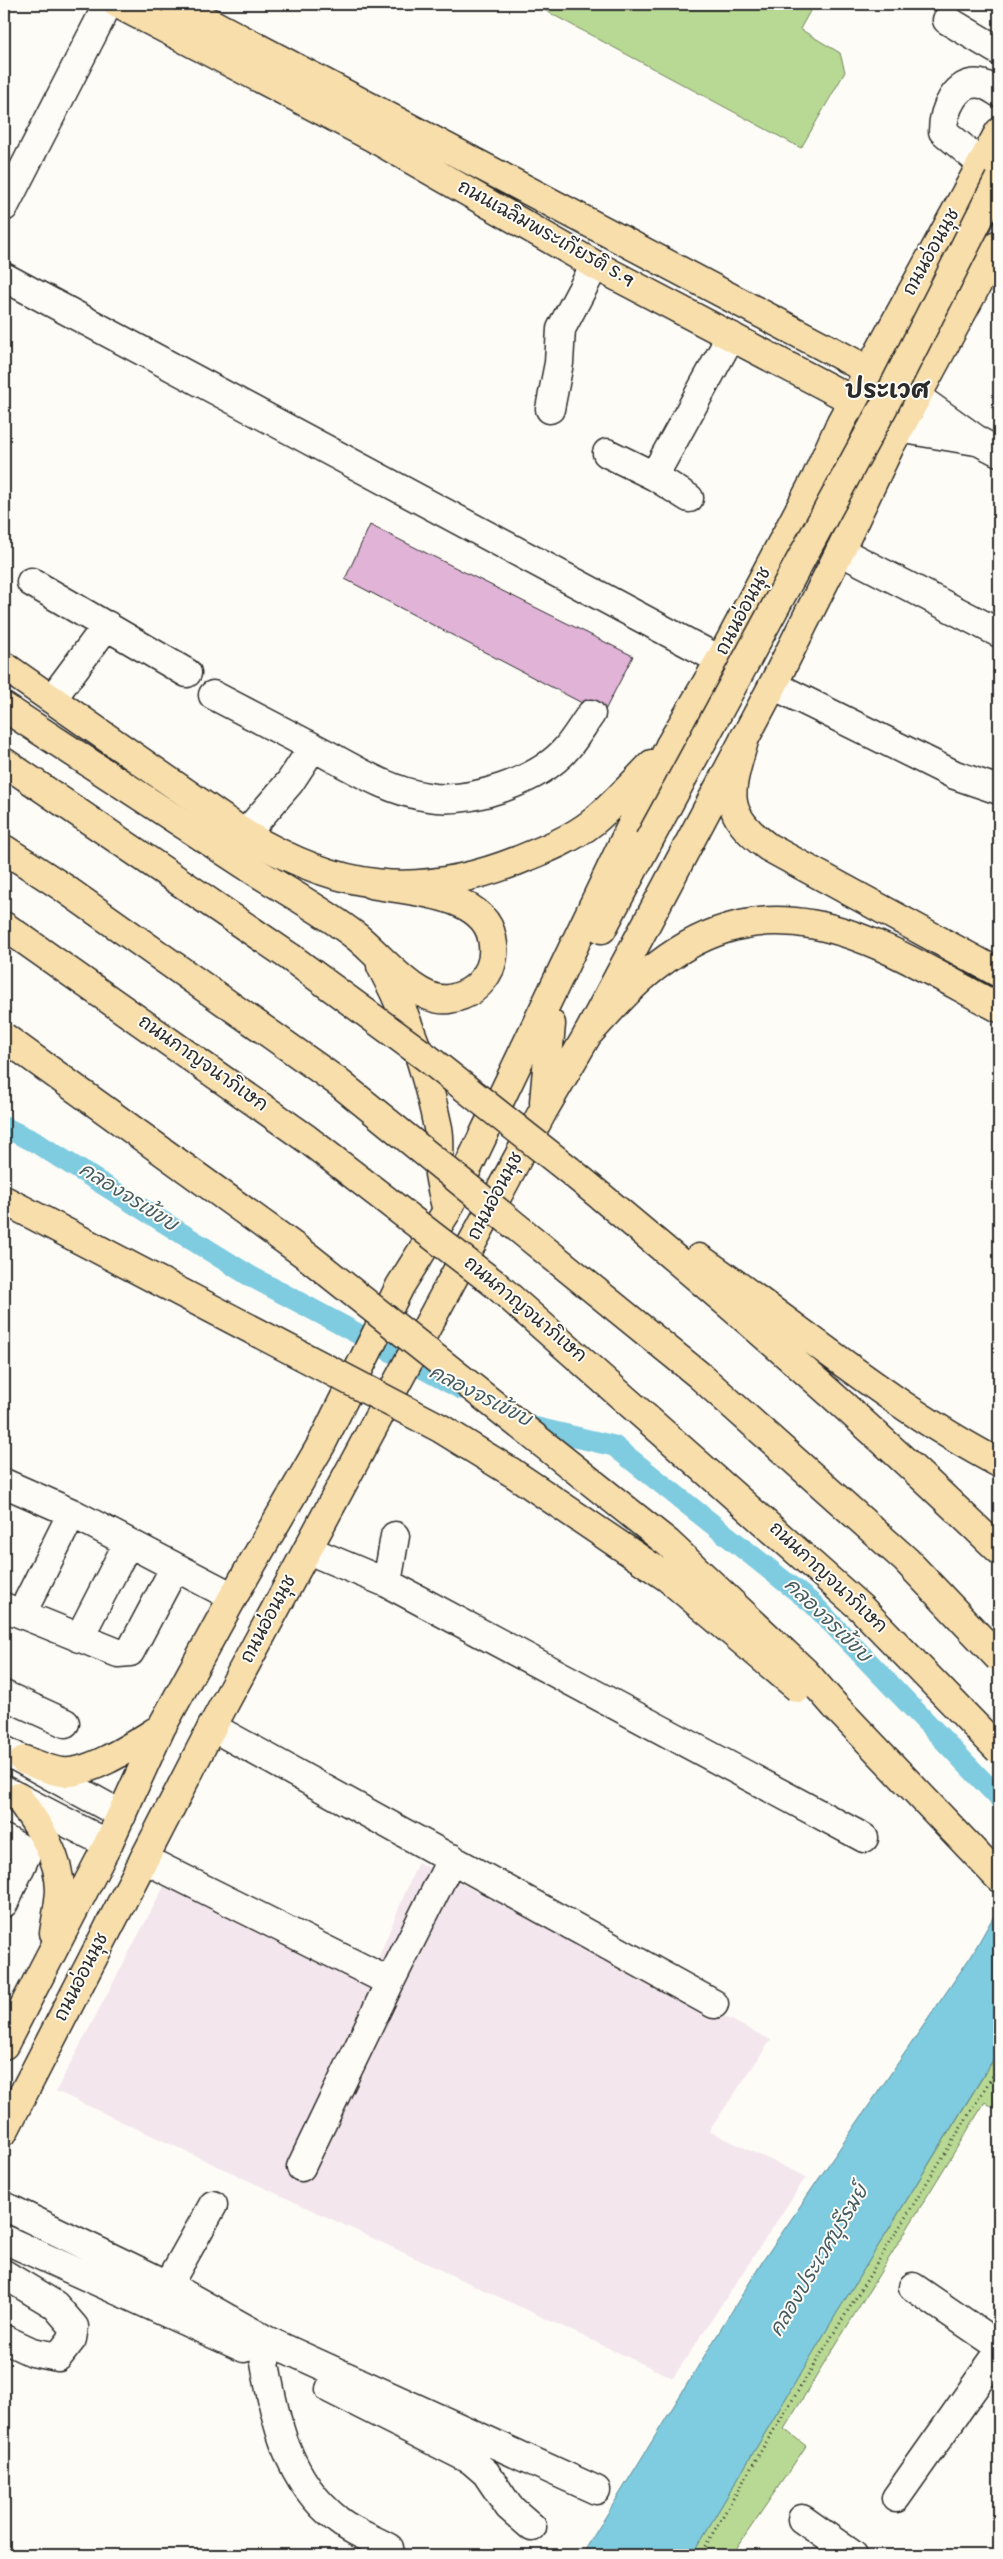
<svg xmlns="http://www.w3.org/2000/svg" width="1003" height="2559" viewBox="0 0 1003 2559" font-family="'Gochi Hand','Playpen Sans Thai',sans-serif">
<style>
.built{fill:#f4e6ed}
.green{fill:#b8d993;stroke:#72825f}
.water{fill:#7fcbdf;stroke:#5d8b97}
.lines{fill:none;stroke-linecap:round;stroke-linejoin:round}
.canal{stroke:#7fcbdf;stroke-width:21}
.building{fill:#e0b3d7;stroke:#2b2b2b}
.minor-casing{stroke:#2b2b2b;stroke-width:31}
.major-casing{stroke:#2b2b2b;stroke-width:31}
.highway-casing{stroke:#2b2b2b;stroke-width:31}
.path{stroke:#2b2b2b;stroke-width:3;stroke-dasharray:1 4;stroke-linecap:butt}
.minor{stroke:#fdfcf7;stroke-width:28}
.major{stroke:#f8deab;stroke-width:28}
.highway{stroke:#f8deab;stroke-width:28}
.major-bridge-casing{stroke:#2b2b2b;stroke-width:31;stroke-linecap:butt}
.highway-bridge-casing{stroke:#2b2b2b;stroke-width:31;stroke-linecap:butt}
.major-bridge{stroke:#f8deab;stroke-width:28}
.highway-bridge{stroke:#f8deab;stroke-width:28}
.labels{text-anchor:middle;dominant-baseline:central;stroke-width:4;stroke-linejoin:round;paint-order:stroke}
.street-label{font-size:19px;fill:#2b2b2b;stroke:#fdfcf7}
.water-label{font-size:20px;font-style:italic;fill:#445b61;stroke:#fdfcf7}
.district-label{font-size:24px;font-weight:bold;fill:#2b2b2b;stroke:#fdfcf7}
</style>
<rect width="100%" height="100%" fill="#fdfcf7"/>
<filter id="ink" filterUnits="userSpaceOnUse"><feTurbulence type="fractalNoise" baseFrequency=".02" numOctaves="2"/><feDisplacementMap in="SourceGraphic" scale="10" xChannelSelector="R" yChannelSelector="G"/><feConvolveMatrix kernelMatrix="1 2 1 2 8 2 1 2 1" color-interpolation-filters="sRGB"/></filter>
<g filter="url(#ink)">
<path class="built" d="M178,1860L377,1961L418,1862L771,2040L709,2131L806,2177L673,2378L56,2091Z"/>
<path class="green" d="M533,4H814L800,29L840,53L845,72L801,148Z
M999,2051V2112L985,2102L784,2429L806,2446L732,2555H692L835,2316Z"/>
<path class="water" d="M999,1907V2050L835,2316L692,2555H582L764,2259L971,1956Z"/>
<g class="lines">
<path class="canal" d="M4,1127L35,1142L250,1276L461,1389
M521,1422L529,1426L614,1446L813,1604L999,1798"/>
</g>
<path class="building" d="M370,525L633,656L603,714L345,579Z"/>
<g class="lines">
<g class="minor-casing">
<path id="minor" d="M947,20L999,51
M982,164L943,131C943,112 955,79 981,84C987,85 994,90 999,93
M4,207L108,4
M4,277L720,660
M917,397L980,442L999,452
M550,409L559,363L561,329L595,265
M901,426L910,430L976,441
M607,453L654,476L689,498
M654,476L731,336
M840,551L999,633
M31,582L187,673
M773,685L955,775L999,790
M213,695C251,715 290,735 328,755C359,772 392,792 428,797C471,804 539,781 567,748C576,737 583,725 591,714
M52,699L107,625
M245,834L290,782L313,747
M4,1483L72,1513L233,1597
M308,1550L387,1583L864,1838
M387,1583L395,1536
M4,1607L118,1653L130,1652L175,1567
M22,1613L72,1513
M79,1638L128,1543
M4,1695L65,1723
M212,1727L714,2004
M4,1750L122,1815
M4,1790L108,1844
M4,1839L20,1848L26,1855L4,1903
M144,1859L390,1982L452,1858
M301,2167L390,1982
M4,2206L168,2285L266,2340L596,2490
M4,2239L244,2348
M4,2274L55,2305L74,2327L72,2339L58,2357L32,2352L4,2339
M168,2285L213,2205
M913,2287L999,2346
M264,2357C274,2418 287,2481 339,2521C353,2532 373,2539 389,2548
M330,2389L471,2460L486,2473L509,2507L532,2527
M896,2498L999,2352
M802,2519L853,2555"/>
</g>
<g class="major-casing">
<path id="major" d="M118,4L374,138L595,265L869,409
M175,4L885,379
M4,666L245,834C338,890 416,901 519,860C544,850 572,839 593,822C614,804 633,784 652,764
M602,929L649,840
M544,1102L551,1024
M24,1760C36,1764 50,1771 62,1772C90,1775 138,1742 161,1728
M18,1797C37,1824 60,1855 60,1891C59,1905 56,1920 54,1933
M4,2045L108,1844L161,1728L233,1597L321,1445L400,1286L447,1211L670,745L720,660L816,478L841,422L999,132
M4,2131L212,1727L543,1111L588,1034L773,685L840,551L890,446L999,244"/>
</g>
<g class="highway-casing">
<path id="highway" d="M4,707C85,760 166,813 247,866C284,890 323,910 357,937C380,955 417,1004 449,999C468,996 482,985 490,968C494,958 494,948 492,938C484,893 408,891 371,884
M745,737C731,789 718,811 768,847L999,973
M4,762L290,957
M4,849L61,886
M4,926L23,939
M381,966C408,1016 427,1072 438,1128C441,1143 438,1158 439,1174C441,1186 444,1199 447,1211
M588,1034C610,1011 632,984 658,965C780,871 885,948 999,1008
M569,1170C717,1292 862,1417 999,1550
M699,1258C799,1327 892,1407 999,1463
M835,1706L999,1878"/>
</g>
<path class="path" d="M700,2555L764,2446L999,2066"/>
<use href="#minor" class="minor"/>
<use href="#major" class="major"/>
<use href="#highway" class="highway"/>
<g class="major-bridge-casing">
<path id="major-bridge" d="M649,840L884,406L999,179"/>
</g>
<g class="highway-bridge-casing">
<path id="highway-bridge" d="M61,886L338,1082L699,1375L906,1560L999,1658
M23,939L307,1139L495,1284L861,1608L999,1750
M290,957L426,1057L569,1170
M4,1037L307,1256L668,1543L805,1672L835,1706
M4,1200L440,1428L513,1473L668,1578L798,1688"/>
</g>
<use href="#major-bridge" class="major-bridge"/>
<use href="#highway-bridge" class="highway-bridge"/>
</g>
</g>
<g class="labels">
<g class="street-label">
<text transform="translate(545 235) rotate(29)">ถนนเฉลิมพระเกียรติ ร.9</text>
<text transform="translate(933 253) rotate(-61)">ถนนอ่อนนุช</text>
<text transform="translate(745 612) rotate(-62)">ถนนอ่อนนุช</text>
<text transform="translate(202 1065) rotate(35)">ถนนกาญจนาภิเษก</text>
<text transform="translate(497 1197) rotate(-62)">ถนนอ่อนนุช</text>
<text transform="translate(524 1311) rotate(40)">ถนนกาญจนาภิเษก</text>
<text transform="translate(827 1579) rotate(43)">ถนนกาญจนาภิเษก</text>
<text transform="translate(270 1620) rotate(-62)">ถนนอ่อนนุช</text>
<text transform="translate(83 1978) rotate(-63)">ถนนอ่อนนุช</text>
</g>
<g class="water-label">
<text transform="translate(127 1199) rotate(32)">คลองจรเข้ขบ</text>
<text transform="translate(479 1398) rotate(27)">คลองจรเข้ขบ</text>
<text transform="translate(826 1622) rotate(44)">คลองจรเข้ขบ</text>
<text transform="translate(821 2262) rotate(-59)">คลองประเวศบุรีรมย์</text>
</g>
<g class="district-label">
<text x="887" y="393">ประเวศ</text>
</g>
</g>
<rect width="1003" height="2559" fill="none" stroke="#fdfcf7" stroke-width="20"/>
<rect x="10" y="10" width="983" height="2539" fill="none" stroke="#2b2b2b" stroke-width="2" filter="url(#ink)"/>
</svg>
